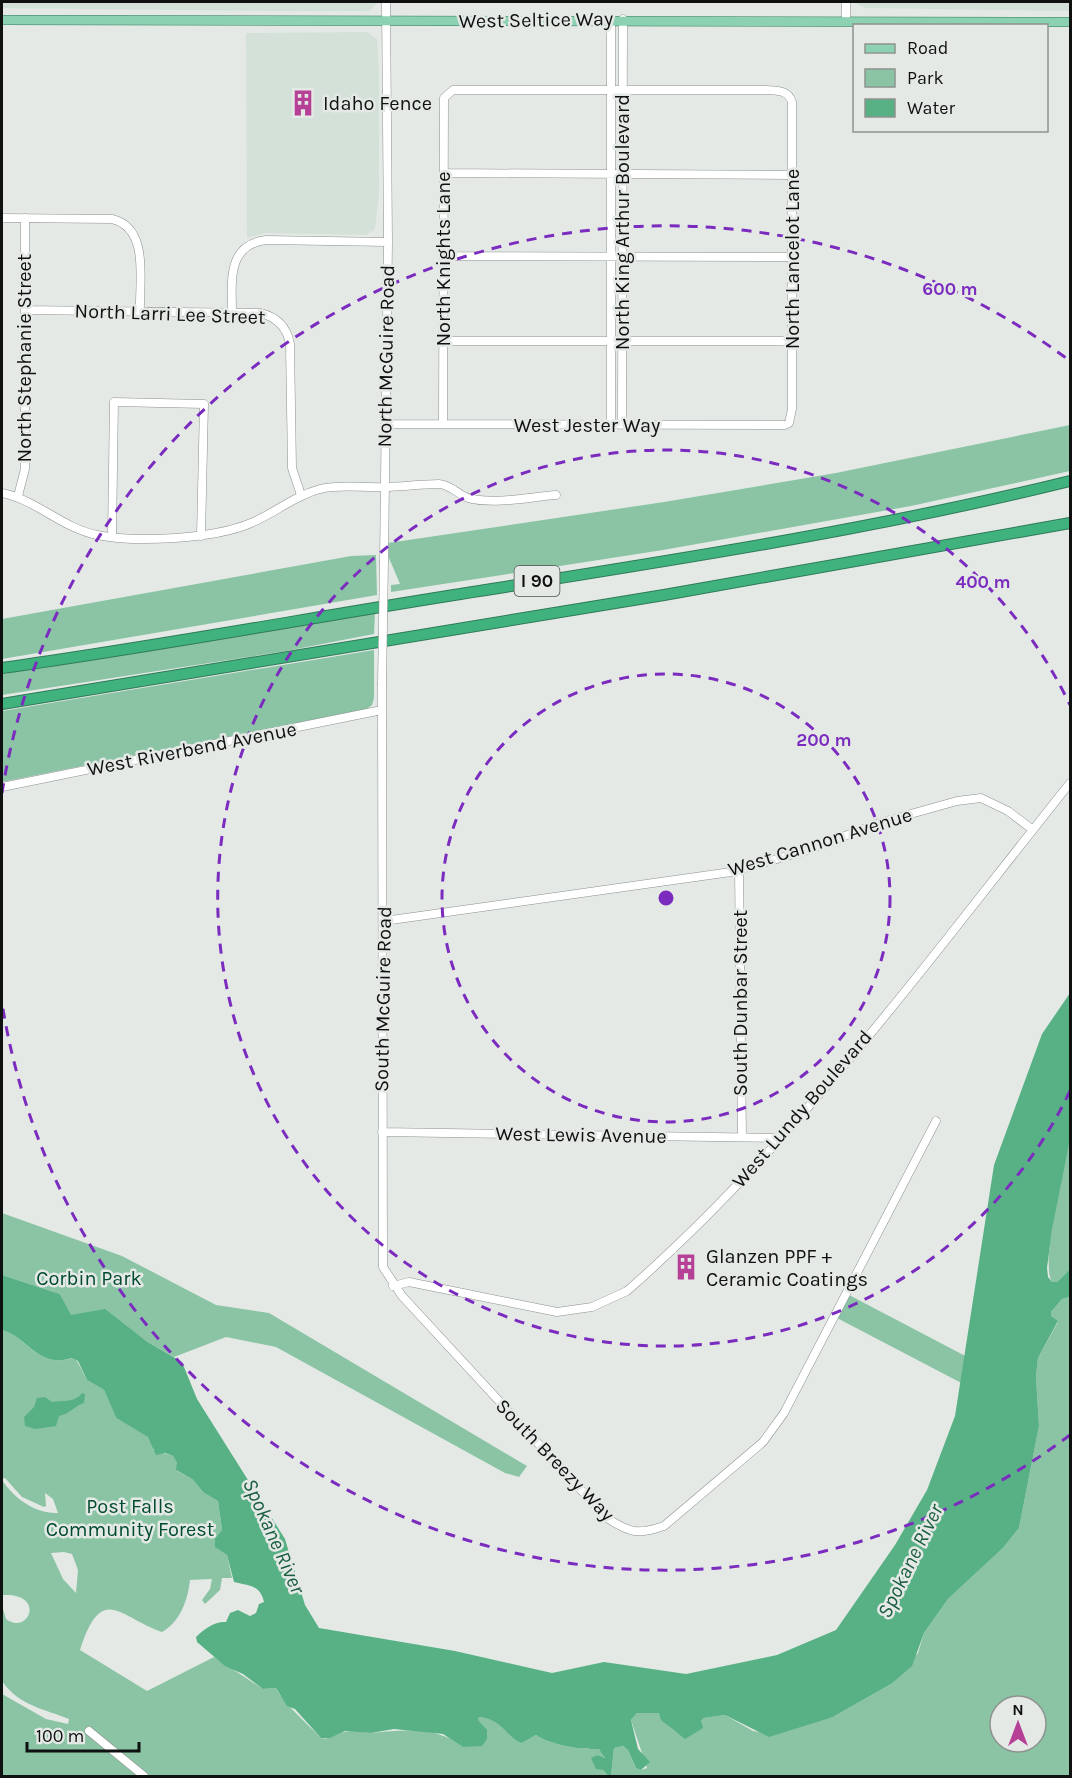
<svg xmlns="http://www.w3.org/2000/svg" width="1072" height="1778" viewBox="0 0 1072 1778" font-family="Karla,sans-serif">
<style>
.built{fill:#d4e1d9}
.green{fill:#8ac4a4;fill-rule:evenodd}
.water{fill:#58b185}
.lines{fill:none;stroke-linecap:round;stroke-linejoin:round}
.minor-casing{stroke:#8c918e;stroke-width:9}
.major-casing{stroke:#2f7a58;stroke-width:10}
.highway-casing{stroke:#2f7a58;stroke-width:12}
.minor{stroke:#fff;stroke-width:8}
.major{stroke:#8cd1b2;stroke-width:9}
.highway{stroke:#40b27e;stroke-width:10}
.minor-bridge-casing{stroke:#8c918e;stroke-width:9;stroke-linecap:butt}
.minor-bridge{stroke:#fff;stroke-width:8}
.ring{fill:none;stroke:#7b2cbf;stroke-width:3;stroke-dasharray:10 8}
.labels{text-anchor:middle;dominant-baseline:central;stroke-width:5;stroke-linejoin:round;paint-order:stroke}
.shield{fill:#e4e9e6;stroke:#4f5250;stroke-width:1.5}
.shield-label{font-size:18px;font-weight:bold;fill:#0f1110}
.street-label{font-size:20px;fill:#0f1110;stroke:#e4e9e6}
.poi-label{font-size:20px;fill:#0f1110;stroke:#e4e9e6;text-anchor:start}
.park-label{font-size:20px;fill:#004b2f;stroke:#e4e9e6}
.water-label{font-size:21px;font-style:italic;fill:#1b5e40;stroke:#e4e9e6}
.centre{fill:#7b2cbf;stroke:#e4e9e6;stroke-width:3}
.ring-label{font-size:18px;text-anchor:middle;font-weight:bold;fill:#7b2cbf;stroke:#e4e9e6;stroke-width:5;stroke-linejoin:round;paint-order:stroke}
</style>
<rect width="100%" height="100%" fill="#e4e9e6"/>
<path class="built" d="M2,2H378L370,11H273L2,8Z
M853,2H1070V11L865,8Z
M367,32L377,39L379,68V194L375,229L366,235L265,233L247,238L246,33Z"/>
<path class="green" d="M1070,425V471L911,506L663,550L391,592V585L400,584L389,558L388,543L664,502L836,473Z
M376,555L377,595L2,659V619L351,556Z
M375,612L374,634L286,651L2,695V674Z
M374,650V698L372,705L367,709L2,782V711Z
M1070,1139V1269L1057,1282H1052C1040,1266 1065,1162 1070,1139Z
M2,1213L122,1256L216,1305L269,1313L527,1466L519,1477L505,1473L276,1347L226,1337L174,1357L146,1341L71,1316L60,1294L2,1275Z
M849,1295L973,1360L969,1387L837,1318Z
M1070,1297V1776H611L614,1748L623,1746L628,1750L636,1768L641,1770L647,1768L631,1720L637,1713H659C676,1737 683,1741 704,1718L725,1715L753,1731L764,1733L833,1717L891,1684L918,1653L924,1633L948,1599L1003,1548L1019,1528L1039,1426L1036,1377L1038,1358L1058,1322L1051,1316V1312L1062,1299ZM1000,1706H1036V1742H1000Z
M2,1330C29,1338 37,1369 73,1358L77,1361L87,1380L104,1390L116,1418L149,1437L153,1443V1450L173,1456L177,1463V1471L192,1479L204,1493L218,1501L222,1530L215,1538L216,1547L227,1555L232,1578H222L220,1590L205,1604L202,1600L210,1589L212,1579L190,1580C188,1600 180,1622 162,1632C120,1618 102,1581 80,1650L147,1691L214,1657L263,1689L276,1688C282,1702 309,1725 321,1738C330,1740 335,1734 344,1732C353,1730 363,1733 372,1733C403,1730 437,1726 463,1747L479,1717C504,1720 507,1739 522,1743L536,1735C551,1745 582,1750 599,1749L604,1753V1759L597,1755L592,1758L608,1776H2V1694L46,1719L68,1724L69,1719C44,1709 18,1705 2,1681V1606L6,1619C28,1636 47,1593 3,1595L2,1599V1480C14,1498 35,1514 58,1513L53,1499L45,1493L46,1506L44,1507L22,1497L5,1478L2,1479ZM64,1552L72,1554L78,1570L76,1593L63,1579L51,1553Z"/>
<path class="water" d="M1070,993V1139L1052,1229L1047,1268L1048,1277L1052,1282H1057L1070,1269V1297L1062,1299L1051,1312V1316L1058,1321L1038,1358L1036,1377L1039,1426L1019,1528L1003,1548L948,1599L924,1633L912,1666L891,1684L833,1717L769,1737L725,1715L704,1718L701,1721L703,1728L685,1739L661,1720L659,1713H637L631,1720L638,1749L650,1762L641,1770L636,1768L628,1750L623,1746L614,1748L611,1776H608L603,1770L596,1769L591,1758L597,1755L605,1758L599,1749C581,1750 551,1745 536,1735L522,1743C507,1739 504,1720 479,1717L478,1720L487,1730V1739L482,1746L463,1747L443,1734L394,1729L371,1733L345,1731L330,1738H321L295,1709L287,1706L276,1688L263,1689L243,1674L225,1666L197,1642L196,1637C204,1629 215,1621 226,1622L230,1613L238,1610L250,1616L256,1613L259,1604L264,1602C260,1585 250,1586 234,1582L227,1555L215,1547V1538L222,1530L218,1501L204,1493L192,1479L176,1470L177,1463L173,1456L165,1453L156,1455L148,1437L116,1418L104,1390L87,1380L78,1361L72,1358C38,1369 29,1338 2,1330V1275L60,1294L71,1315L105,1309L146,1341L182,1362L197,1399L285,1539L305,1605L319,1628L455,1651L552,1673L604,1662L686,1674L777,1655L836,1630L895,1545L927,1490L955,1416L994,1165L1042,1034Z
M82,1393L85,1394L84,1403C74,1406 70,1414 59,1416L56,1426L35,1429L25,1426L24,1417L34,1407L37,1398L45,1397L52,1402C63,1400 75,1403 82,1393Z"/>
<g class="lines">
<g class="minor-casing">
<path id="minor" d="M846,2V20
M444,173L793,175
M2,218L112,219C150,228 139,281 140,311
M443,256L792,257
M25,310L260,313C277,317 287,327 290,344L292,468L301,495
M232,313C232,283 226,245 266,240L388,242
M443,341H792
M385,424L785,425L789,423L792,409V102C788,90 778,91 767,90H453L444,98L443,424
M611,425V19
M622,425L623,19
M2,493C37,500 62,528 97,535C137,543 214,539 251,523C275,513 294,496 320,489C341,484 363,488 384,487C402,487 420,484 439,484C453,485 459,497 472,499C498,504 530,497 556,495
M18,496L25,469V218
M112,536L114,402L204,404L201,536
M384,561L388,242L386,2
M382,684L383,1267L402,1296L607,1518C630,1533 638,1535 664,1526L763,1442L784,1413L936,1121
M2,787L382,710
M739,870L742,1137
M384,921L731,872L805,851L882,822L957,801L981,798L1008,811L1033,830
M382,1132L780,1138
M393,1286L409,1282L557,1312L592,1307L627,1291C796,1143 930,958 1070,783
M89,1731L144,1776"/>
</g>
<g class="major-casing">
<path id="major" d="M2,20L1070,22"/>
</g>
<g class="highway-casing">
<path id="highway" d="M2,668C153,647 303,619 454,595C660,562 868,531 1070,481
M2,704L664,595L1070,523"/>
</g>
<use href="#minor" class="minor"/>
<use href="#major" class="major"/>
<use href="#highway" class="highway"/>
<g class="minor-bridge-casing">
<path id="minor-bridge" d="M382,684L384,561"/>
</g>
<use href="#minor-bridge" class="minor-bridge"/>
</g>
<g class="ring">
<circle cx="666" cy="898" r="224"/>
<path d="M1070 1091A448 448 0 1 1 1070 705"/>
<path d="M1070 1435A672 672 0 0 1 2 1003M2 793A672 672 0 0 1 1070 361"/>
</g>
<defs>
<g id="building-bare" transform="scale(2.07)"><path d="M-4-6H4V6H1V3H-1V6H-4ZM-2.5-4.3h1.7v1.8h-1.7ZM.8-4.3h1.7v1.8H.8ZM-2.5-1h1.7V.8h-1.7ZM.8-1h1.7V.8H.8Z" fill="#b74097" stroke="#e4e9e6" stroke-width="2.5" paint-order="stroke"/></g>
</defs>
<g fill-rule="evenodd">
<use href="#building-bare" x="303" y="103"/>
<use href="#building-bare" x="686" y="1267"/>
</g>
<g class="labels">
<rect class="shield" x="514.5" y="566" width="45" height="30" rx="4.5"/>
<g class="shield-label">
<text x="537" y="581">I 90</text>
</g>
<g class="street-label">
<text transform="translate(536 20) rotate(-1)">West Seltice Way</text>
<text transform="translate(622 222) rotate(-90)">North King Arthur Boulevard</text>
<text transform="translate(443 259) rotate(-90)">North Knights Lane</text>
<text transform="translate(792 259) rotate(-90)">North Lancelot Lane</text>
<text transform="translate(170 314) rotate(2)">North Larri Lee Street</text>
<text transform="translate(386 356) rotate(-89)">North McGuire Road</text>
<text transform="translate(24 358) rotate(-90)">North Stephanie Street</text>
<text x="587" y="425">West Jester Way</text>
<text transform="translate(192 749) rotate(-11)">West Riverbend Avenue</text>
<text transform="translate(820 842) rotate(-17)">West Cannon Avenue</text>
<text transform="translate(383 999) rotate(-89)">South McGuire Road</text>
<text transform="translate(740 1003) rotate(-90)">South Dunbar Street</text>
<text transform="translate(802 1109) rotate(-49)">West Lundy Boulevard</text>
<text transform="translate(581 1135) rotate(1)">West Lewis Avenue</text>
<text transform="translate(555 1460) rotate(46)">South Breezy Way</text>
</g>
<g class="poi-label">
<text x="323" y="103">Idaho Fence</text>
<text x="706" y="1256">Glanzen PPF +<tspan x="706" dy="23">Ceramic Coatings</tspan></text>
</g>
<g class="park-label">
<text x="89" y="1278">Corbin Park</text>
<text x="130" y="1506">Post Falls<tspan x="130" dy="23">Community Forest</tspan></text>
</g>
<g class="water-label">
<text transform="translate(274 1536) rotate(66)">Spokane River</text>
<text transform="translate(910 1561) rotate(-64)">Spokane River</text>
</g>
</g>
<circle cx="666" cy="898" r="9" class="centre"/>
<g class="ring-label">
<text x="950" y="295">600 m</text>
<text x="983" y="588">400 m</text>
<text x="824" y="746">200 m</text>
</g>
<rect width="1072" height="1778" fill="none" stroke="#0f1110" stroke-width="6"/>
<rect x="853" y="24" width="195" height="108" fill="#e4e9e6" stroke="#8f9390" stroke-width="1.5"/>
<rect x="865" y="44" width="30" height="9" fill="#8cd1b2" stroke="#8f9390" stroke-width="1.5"/>
<text x="907" y="54" font-size="18" fill="#0f1110">Road</text>
<rect x="865" y="69" width="30" height="18" fill="#8ac4a4" stroke="#8f9390" stroke-width="1.5"/>
<text x="907" y="84" font-size="18" fill="#0f1110">Park</text>
<rect x="865" y="99" width="30" height="18" fill="#58b185" stroke="#8f9390" stroke-width="1.5"/>
<text x="907" y="114" font-size="18" fill="#0f1110">Water</text>
<g transform="translate(1018 1724)"><circle r="28" fill="#e4e9e6" stroke="#8f9390" stroke-width="1.5"/>
<path d="M0-4.5L10 22L0 15L-10 22Z" fill="#b74097"/>
<text y="-9" font-size="16" font-weight="bold" text-anchor="middle" fill="#0f1110">N</text>
</g>
<path d="M27 1742v9h112v-9" fill="none" stroke="#0f1110" stroke-width="3"/>
<text x="36" y="1742" font-size="18" fill="#0f1110" stroke="#e4e9e6" stroke-width="4.5" paint-order="stroke">100 m</text>
</svg>
